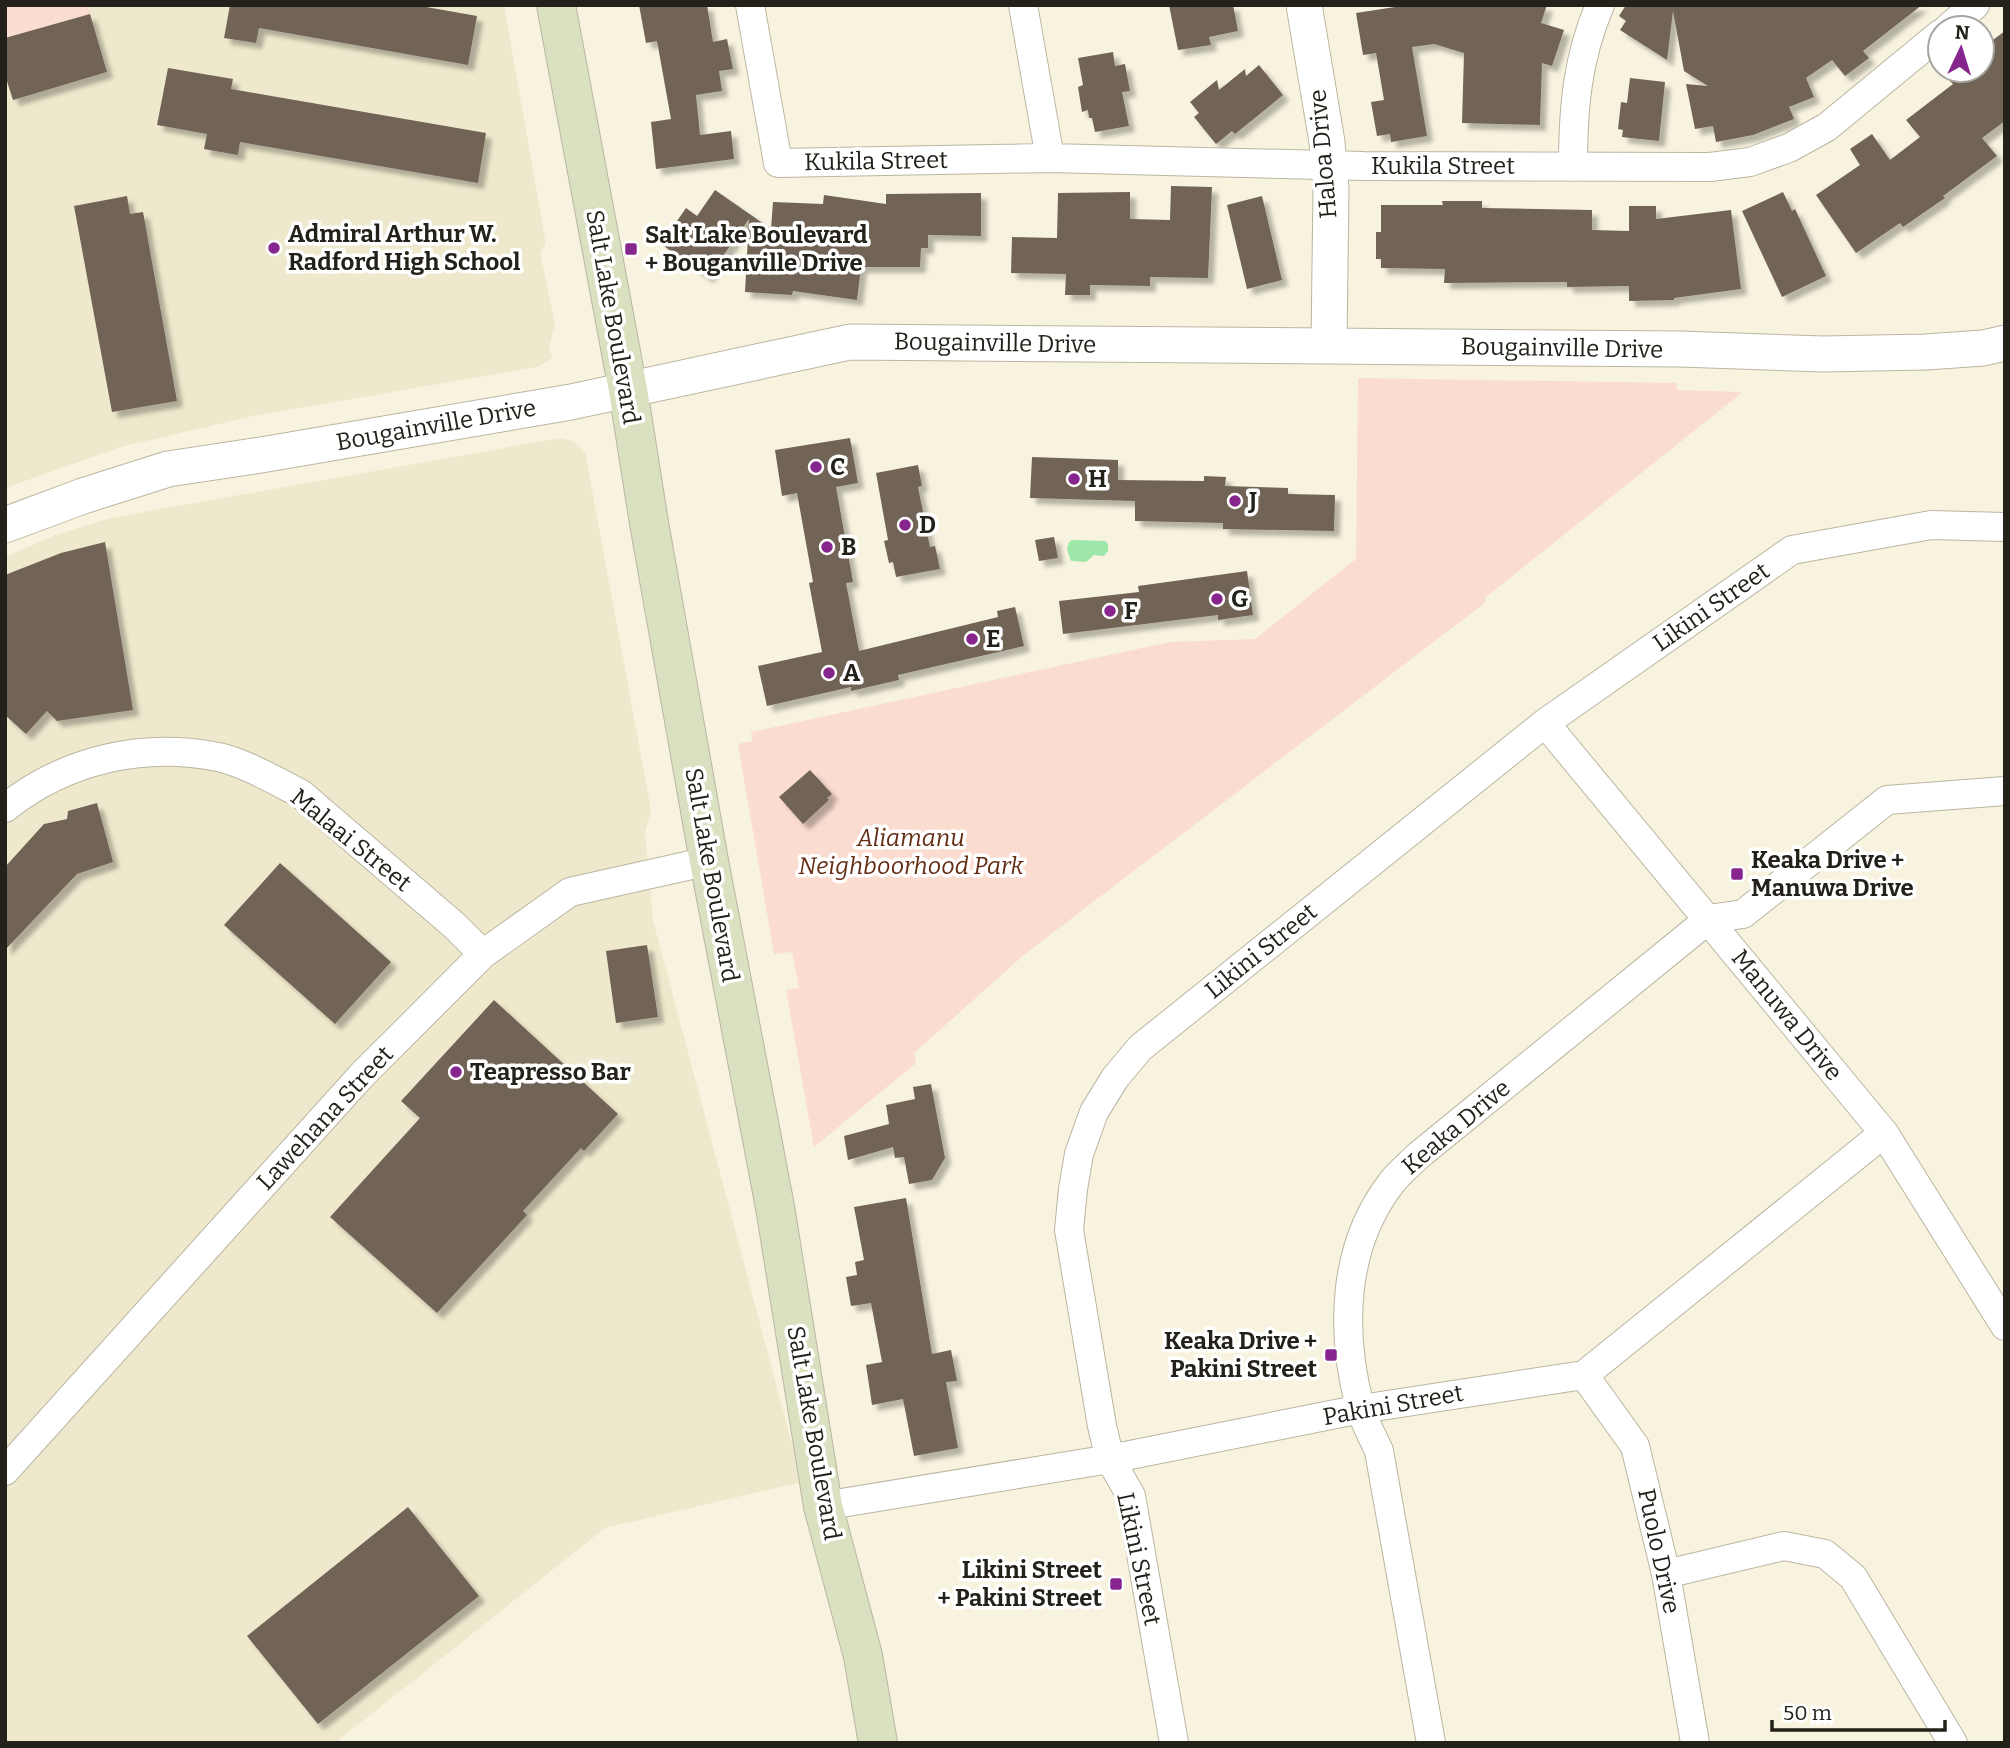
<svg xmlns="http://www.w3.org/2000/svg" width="2010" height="1748" viewBox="0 0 2010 1748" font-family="Bitter,serif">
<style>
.built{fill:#eee8cc}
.green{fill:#fbdcd0}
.water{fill:#9de7a9}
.building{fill:#716456;filter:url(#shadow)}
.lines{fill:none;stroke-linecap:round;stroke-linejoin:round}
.minor-casing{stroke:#bab6a2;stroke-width:30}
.tertiary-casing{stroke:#bab6a2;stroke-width:37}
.secondary-casing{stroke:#bab6a2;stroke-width:40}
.minor{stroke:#fff;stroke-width:28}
.tertiary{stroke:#fff;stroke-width:35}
.secondary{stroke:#d9e1c1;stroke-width:38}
.poi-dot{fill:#86258e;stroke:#fff;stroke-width:2.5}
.labels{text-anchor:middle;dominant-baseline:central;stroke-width:7;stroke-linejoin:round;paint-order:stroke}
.street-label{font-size:24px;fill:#23211a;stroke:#fff}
.poi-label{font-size:24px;font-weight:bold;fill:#23211a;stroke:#fff;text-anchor:start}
.park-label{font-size:24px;font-style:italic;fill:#632d15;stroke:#fff}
</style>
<defs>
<filter id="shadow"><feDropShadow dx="6" dy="6" stdDeviation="2" flood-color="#0004"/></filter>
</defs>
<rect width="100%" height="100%" fill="#f8f3df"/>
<path class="built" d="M5,5H504L546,244L540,252L555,324L549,347L552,358L537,367L253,416L121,447L5,488Z
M560,438L573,441L585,452L651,810L645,833L653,920L802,1482L605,1528L335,1743H5V557L56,535L110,518Z"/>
<path class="green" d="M5,5H87L90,14L5,38Z
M1358,378L1677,383V390L1743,392L1485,598L1486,602L1025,954L914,1053L916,1063L814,1147L786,990L799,988L792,952L774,954L738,744L753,741L751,732L1170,642L1255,639L1356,559Z"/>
<path class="water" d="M1072,540L1105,541L1108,544V551L1104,556L1094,555L1086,562L1071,561L1067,549L1069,542Z"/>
<path class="building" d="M230,5H415L477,16L468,65L259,28L256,43L224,38Z
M639,5H707L713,42L727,39L733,69L719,71L722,91L696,95L700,135L731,131L734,159L656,169L651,122L671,119L657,41L646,43Z
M1169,5H1233L1238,31L1209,37L1211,45L1178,50Z
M1408,5H1547L1541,23L1564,30L1552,66L1542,63L1540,125L1462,123L1464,53L1434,44L1412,47L1427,136L1391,142L1390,134L1377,136L1371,102L1384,100L1376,53L1363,55L1356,13Z
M1626,5H1922L1863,51L1869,58L1845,76L1832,60L1806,78L1814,97L1789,107L1794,119L1753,135L1716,142L1713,126L1695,129L1686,84L1708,86L1684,71L1673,11L1667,60L1620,30L1626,21L1619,16Z
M90,14L107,72L13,100L5,75V38Z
M2005,31V121L1982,138L1997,156L1943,196L1945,198L1903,227L1900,223L1856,253L1816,195L1860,165L1850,149L1872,134L1890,160L1920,137L1906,120L1953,84L1949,80L1962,70H1982V48Z
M1113,52L1115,66L1125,64L1130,91L1122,92L1129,126L1095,132L1092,118H1089L1088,110L1082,112L1078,87L1083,85L1078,58Z
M1259,65L1283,95L1235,134L1232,131L1216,144L1194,117L1199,113L1190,102L1217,80L1219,90L1245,69L1246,76Z
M168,68L233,79L231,89L486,133L478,183L240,142L238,155L204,149L207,134L157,125Z
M1630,78L1665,82L1659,141L1622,137L1623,130L1618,129L1621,102L1627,103Z
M1171,186L1212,187L1208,278L1150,277V286L1090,285V295H1065L1066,274L1011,273L1012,237L1057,238L1058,193L1130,192V219L1170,220Z
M715,190L771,229L773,202L823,204L824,195L886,204V194L981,193V236L928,235V248H921L920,267H861L857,300L793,291L792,295L745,292L749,219L708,277L661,244L686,208L697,216Z
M1783,192L1792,211L1795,209L1826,276L1782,297L1742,211Z
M127,196L130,214L143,212L177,401L112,412L74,206Z
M1262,196L1282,280L1247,289L1227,205Z
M1442,201H1482V208L1592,210V230L1629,231V206H1656V219L1731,210L1741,289L1674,298V300L1629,301V286L1567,287V282L1444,283L1445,269L1381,268V259H1376V232H1381V205H1443Z
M850,438L858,483L836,487L853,582L846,583L859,651L998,617L997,611L1015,607L1024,646L898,675L899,680L851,691V687L767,706L758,666L822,652L809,583L813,582L797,493L782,496L775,450Z
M1032,457L1118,460V480L1204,481V476L1226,477L1225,486L1288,488V494L1335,495L1334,531L1223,529V523L1135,521V501L1030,498Z
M918,465L922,486L918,487L930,547L935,546L940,569L896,577L893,562L889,563L884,541L888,540L876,473Z
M1054,537L1058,558L1039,561L1035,540Z
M105,542L133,710L57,721L47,711L26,734L5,715V575L61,553Z
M1247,571L1253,615L1218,620V615L1063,634L1059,601L1139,592L1138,586Z
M810,770L832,794L827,798L829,800L803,824L779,797Z
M97,803L113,862L77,874L5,950V867L44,824L67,819L68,811Z
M280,863L391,962L335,1024L224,925Z
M647,945L658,1017L616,1023L606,951Z
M494,1000L618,1114L584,1151L581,1148L523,1211L527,1215L437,1313L330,1217L420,1118L401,1101Z
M931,1084L945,1158L932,1180L909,1184L904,1157L895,1158L893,1147L848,1160L844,1136L889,1124L886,1105L915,1099L913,1087Z
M906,1198L932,1354L951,1350L957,1381L946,1382L958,1448L914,1456L903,1399L872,1405L866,1365L882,1362L871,1303L851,1306L846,1277L857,1275L855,1262L864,1260L854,1207Z
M408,1507L479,1596L318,1724L247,1636Z"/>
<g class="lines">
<g class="minor-casing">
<path id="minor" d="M750,5L778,163L1050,158L1363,166L1710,167L1750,162L1789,148L1827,127L1940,34
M1023,5L1050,158
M1948,28L1975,5
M1573,167C1573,109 1577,59 1600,5
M1545,723L1884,1133L2005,1326
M5,808C65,760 142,742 218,757C243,762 278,782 301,794L455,926L483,954
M1584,1375L1635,1446L1666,1574L1695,1743
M5,1471L361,1076L483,954L570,892L709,861
M823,1506L1110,1459L1361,1409L1584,1375L1884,1133
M1666,1574L1784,1546L1825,1554L1853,1577L1953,1743
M1174,1743L1131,1496L1110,1459L1102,1426L1069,1230L1073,1189L1079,1154L1094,1112L1115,1078L1140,1048L1545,723L1792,550L1931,525L2005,527
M1431,1743L1379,1451C1373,1437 1364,1422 1360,1407C1340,1331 1342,1246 1392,1182C1400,1172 1410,1164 1419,1155L1709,919L1743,914L1887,800L2005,791"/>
</g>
<g class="tertiary-casing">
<path id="tertiary" d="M1304,5L1327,142L1331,188L1329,346
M5,525L83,496L168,469L261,455L571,402L850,342L1680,349L1823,354L1926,352L1983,348L2005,343"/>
</g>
<g class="secondary-casing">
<path id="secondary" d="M556,5L628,390L649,523L709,861L775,1207L823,1506L863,1656L878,1743"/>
</g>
<use href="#minor" class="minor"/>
<use href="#tertiary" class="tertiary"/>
<use href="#secondary" class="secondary"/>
</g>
<g class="poi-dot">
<circle cx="274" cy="248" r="7"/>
<rect x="624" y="242" width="14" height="14" rx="3.5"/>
<circle cx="816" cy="467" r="7"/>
<circle cx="1074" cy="479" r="7"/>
<circle cx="1235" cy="501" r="7"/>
<circle cx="905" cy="525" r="7"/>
<circle cx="827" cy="547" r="7"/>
<circle cx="1217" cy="599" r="7"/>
<circle cx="1110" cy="611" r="7"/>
<circle cx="972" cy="639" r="7"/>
<circle cx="829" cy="673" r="7"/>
<rect x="1730" y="867" width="14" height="14" rx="3.5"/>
<circle cx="456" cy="1072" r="7"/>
<rect x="1324" y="1348" width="14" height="14" rx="3.5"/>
<rect x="1109" y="1577" width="14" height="14" rx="3.5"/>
</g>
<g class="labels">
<g class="street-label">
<text transform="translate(1323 154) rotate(-95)">Haloa Drive</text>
<text transform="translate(876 161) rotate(-1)">Kukila Street</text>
<text x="1443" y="166">Kukila Street</text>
<text transform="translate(613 317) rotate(80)">Salt Lake Boulevard</text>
<text transform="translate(995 343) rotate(1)">Bougainville Drive</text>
<text transform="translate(1562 348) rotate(1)">Bougainville Drive</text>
<text transform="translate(436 425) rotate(-10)">Bougainville Drive</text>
<text transform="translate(1711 607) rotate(-35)">Likini Street</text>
<text transform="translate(351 840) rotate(39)">Malaai Street</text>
<text transform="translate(712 875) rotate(80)">Salt Lake Boulevard</text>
<text transform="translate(1261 951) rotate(-39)">Likini Street</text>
<text transform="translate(1787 1015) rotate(51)">Manuwa Drive</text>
<text transform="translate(325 1118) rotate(-47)">Lawehana Street</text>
<text transform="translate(1456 1127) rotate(-40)">Keaka Drive</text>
<text transform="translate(1393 1405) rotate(-10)">Pakini Street</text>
<text transform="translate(814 1433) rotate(80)">Salt Lake Boulevard</text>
<text transform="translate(1659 1551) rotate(78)">Puolo Drive</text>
<text transform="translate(1139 1559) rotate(78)">Likini Street</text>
</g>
<g class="poi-label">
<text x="288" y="234">Admiral Arthur W.<tspan x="288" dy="28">Radford High School</tspan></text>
<text x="645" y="235">Salt Lake Boulevard<tspan x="645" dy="28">+ Bouganville Drive</tspan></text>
<text x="830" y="467">C</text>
<text x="1088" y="479">H</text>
<text x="1249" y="501">J</text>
<text x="919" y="525">D</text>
<text x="841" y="547">B</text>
<text x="1231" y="599">G</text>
<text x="1124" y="611">F</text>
<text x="986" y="639">E</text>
<text x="843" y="673">A</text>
<text x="1751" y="860">Keaka Drive +<tspan x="1751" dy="28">Manuwa Drive</tspan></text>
<text x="470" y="1072">Teapresso Bar</text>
<text x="1317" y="1341" text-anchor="end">Keaka Drive +<tspan x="1317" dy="28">Pakini Street</tspan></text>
<text x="1102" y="1570" text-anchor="end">Likini Street<tspan x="1102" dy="28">+ Pakini Street</tspan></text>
</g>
<g class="park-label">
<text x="911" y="838">Aliamanu<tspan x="911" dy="28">Neighboorhood Park</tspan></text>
</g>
</g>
<rect width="2010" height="1748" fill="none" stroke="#23211a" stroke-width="14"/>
<g transform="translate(1961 49) rotate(4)"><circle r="33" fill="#ffffff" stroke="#a7a6a3" stroke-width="2"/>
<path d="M0-5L12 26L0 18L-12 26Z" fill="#86258e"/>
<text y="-10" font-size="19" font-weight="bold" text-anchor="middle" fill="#23211a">N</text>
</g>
<path d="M1772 1720v10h173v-10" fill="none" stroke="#23211a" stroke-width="3.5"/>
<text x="1783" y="1720" font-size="21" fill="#23211a" stroke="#ffffff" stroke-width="5" paint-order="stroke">50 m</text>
</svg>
